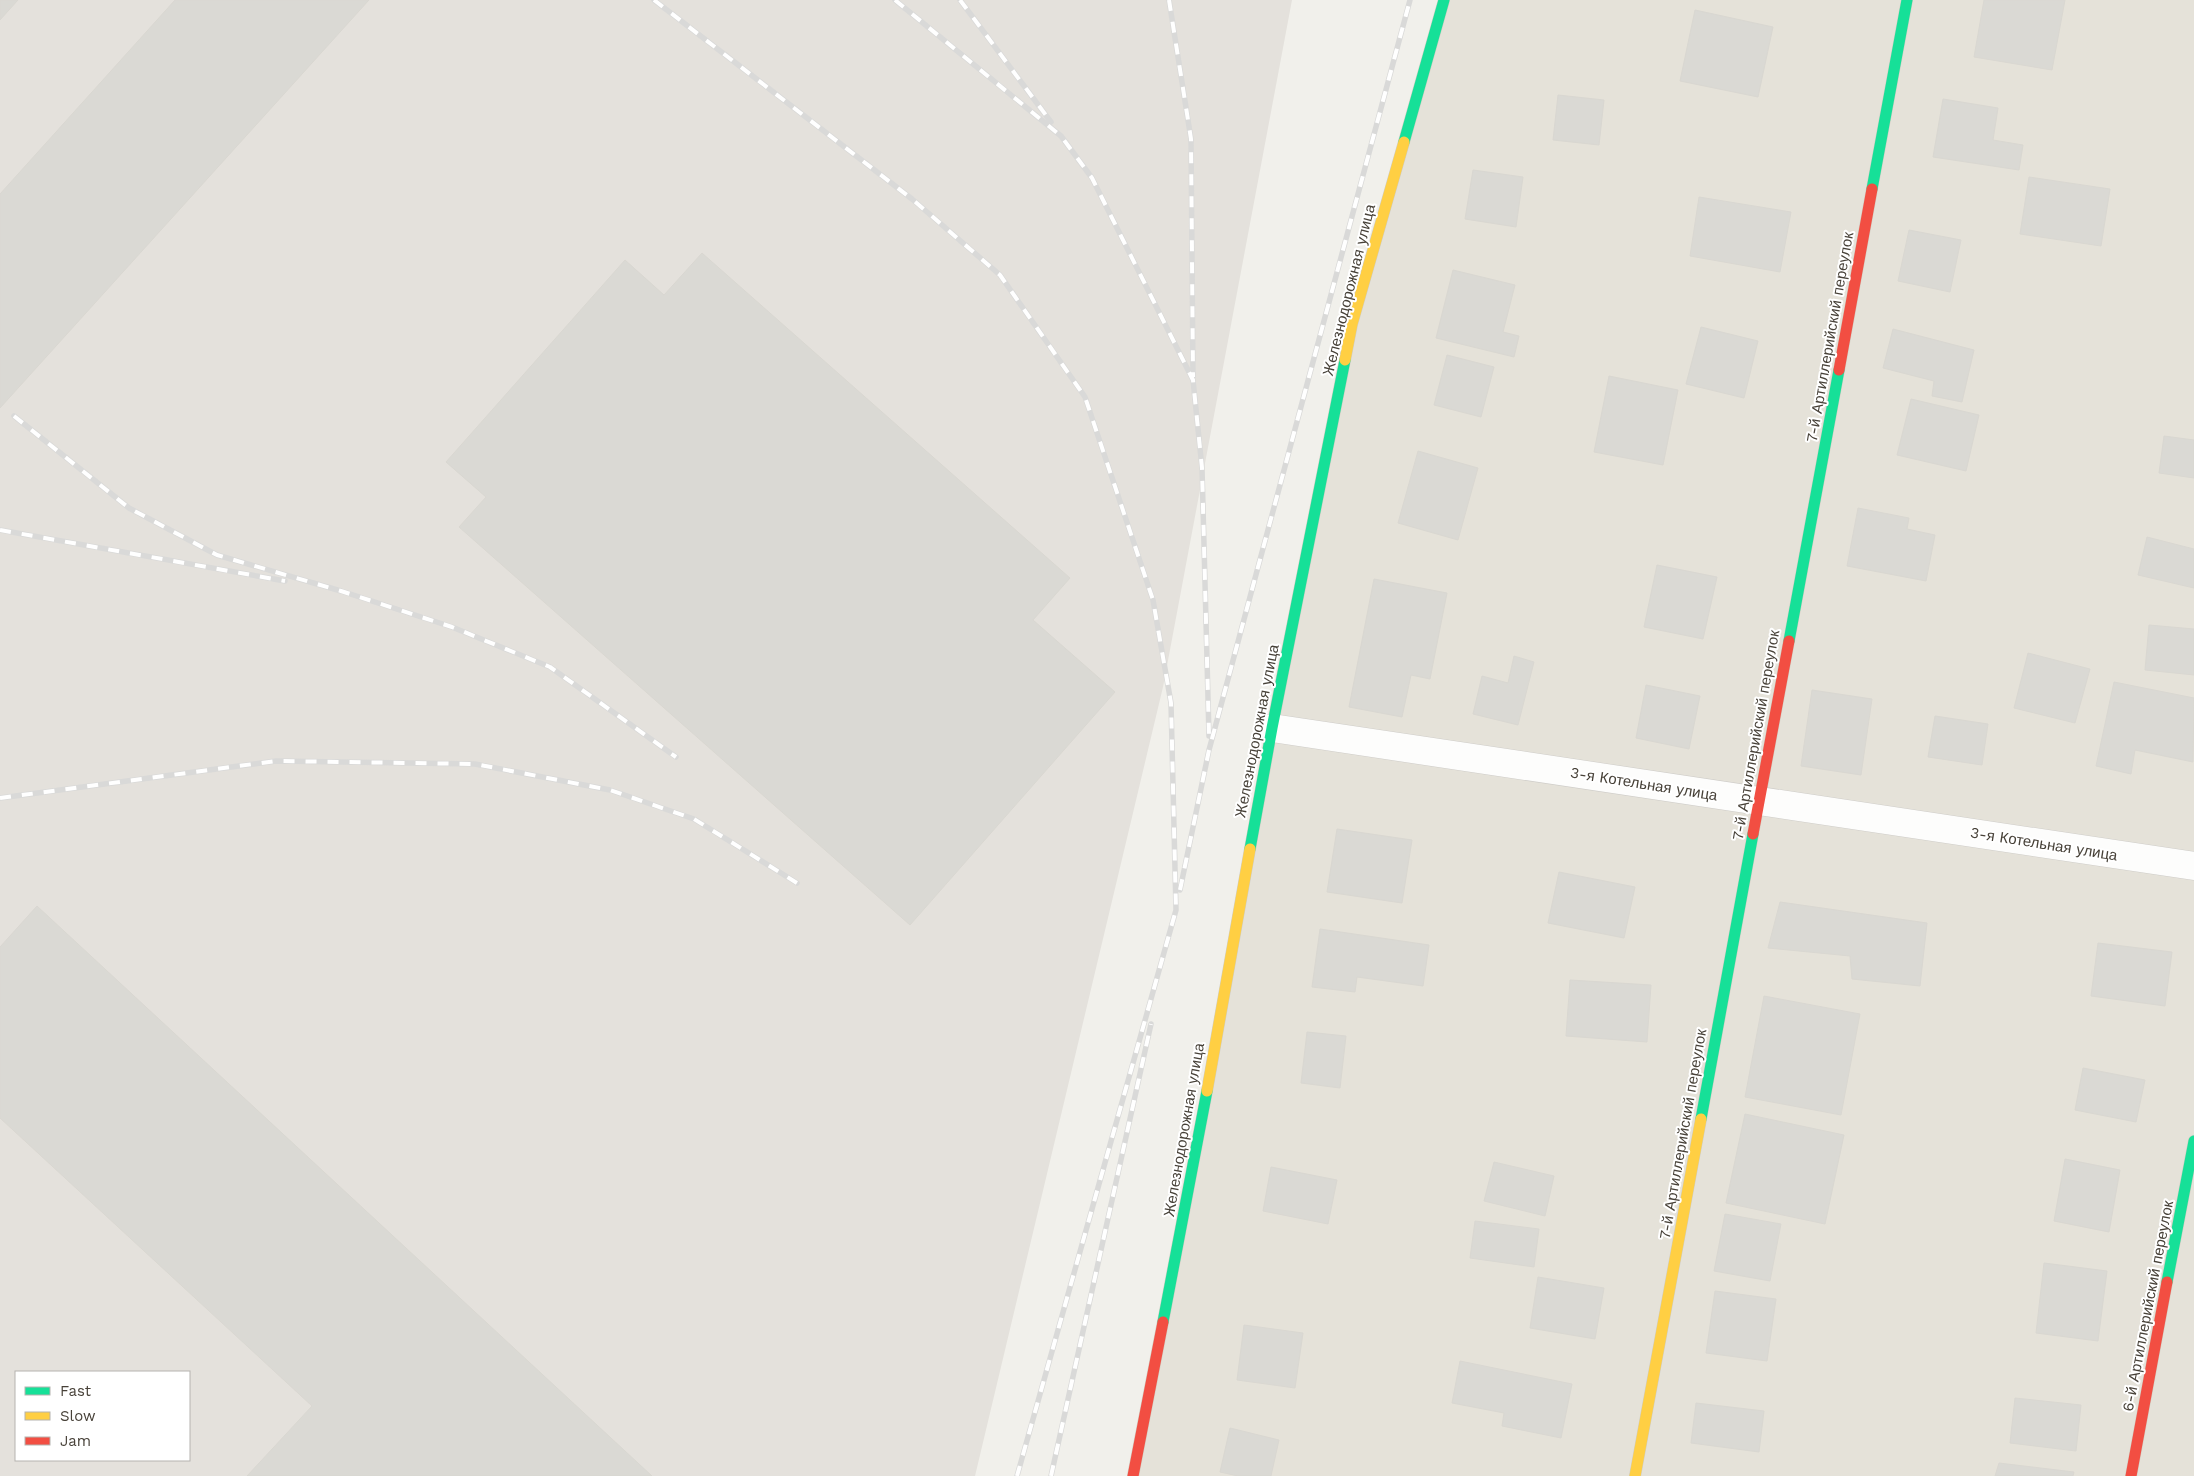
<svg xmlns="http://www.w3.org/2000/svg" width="2194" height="1476" viewBox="0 0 2194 1476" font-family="'Work Sans',sans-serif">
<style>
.residential{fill:#e5e2d9}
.industrial{fill:#e4e1dc;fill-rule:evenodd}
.building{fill:#dad9d4;stroke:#d9d7d1}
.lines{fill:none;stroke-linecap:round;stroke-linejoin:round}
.street-casing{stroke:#cfcdc9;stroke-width:29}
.fast-casing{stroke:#d0cdc2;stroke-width:12}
.slow-casing{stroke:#d0cdc2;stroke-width:12}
.jam-casing{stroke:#d0cdc2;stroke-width:12}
.street{stroke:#fdfdfc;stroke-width:28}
.fast{stroke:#16e098;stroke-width:11}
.slow{stroke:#ffcf43;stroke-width:11}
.jam{stroke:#f24e42;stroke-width:11}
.rail-casing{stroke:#d9d9d8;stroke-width:5.5}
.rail{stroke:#fff;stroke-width:4;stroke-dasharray:11;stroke-linecap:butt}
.labels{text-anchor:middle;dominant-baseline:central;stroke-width:4;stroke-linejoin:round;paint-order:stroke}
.street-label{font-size:15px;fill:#474138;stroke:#fff}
</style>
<rect width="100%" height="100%" fill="#f1f0eb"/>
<path class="residential" d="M1444,0H2194V1476H1133L1352,324Z"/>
<path class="industrial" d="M0,0H1292L1163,687L975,1476H0ZM16,1372H189V1460H16Z"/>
<path class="building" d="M0,0H18L0,20Z
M175,0H369L0,408V194Z
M1984,0H2065L2052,70L1974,57Z
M1695,10L1773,27L1758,97L1680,81Z
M1558,95L1604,100L1599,145L1553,140Z
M1943,99L1998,108L1993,140L2023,145L2019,170L1933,157Z
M1473,170L1523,177L1516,227L1465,219Z
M2029,177L2110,189L2101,246L2020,234Z
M1699,197L1791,212L1780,272L1690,256Z
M1909,230L1961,240L1950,292L1898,281Z
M702,253L1070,578L1033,620L1115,692L910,925L459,527L486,497L446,462L625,260L664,295Z
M1453,270L1515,285L1503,332L1519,336L1514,357L1436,338Z
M1701,327L1758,341L1744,398L1686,384Z
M1893,329L1974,350L1962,402L1932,396L1934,381L1883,368Z
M1447,355L1494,367L1481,417L1434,405Z
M1609,376L1678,390L1663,465L1594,452Z
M1911,399L1979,415L1966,471L1897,455Z
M2164,436L2194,440V478L2159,473Z
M1418,451L1478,468L1458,540L1398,523Z
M1858,508L1909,518L1907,529L1935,535L1926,581L1847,566Z
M2147,537L2194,549V588L2138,575Z
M1657,565L1717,577L1703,639L1644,627Z
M1374,579L1447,593L1430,679L1411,675L1402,717L1349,707Z
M2149,625L2194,629V675L2145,670Z
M2028,653L2090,669L2075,723L2014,708Z
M1514,656L1534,662L1518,725L1473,714L1482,676L1508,683Z
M2114,682L2194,698L2193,762L2135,750L2131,774L2096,766Z
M1646,685L1700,696L1689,749L1636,738Z
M1812,690L1872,699L1861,775L1801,766Z
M1935,716L1988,724L1982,765L1928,757Z
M1337,829L1412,840L1402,903L1327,892Z
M1559,872L1635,887L1624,938L1548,923Z
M1780,902L1927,923L1920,986L1852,979L1850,956L1768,948Z
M37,906L652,1476H247L312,1406L0,1118V947Z
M1320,929L1429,945L1423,986L1357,977L1355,992L1312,987Z
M2098,943L2172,952L2165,1006L2091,996Z
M1570,980L1651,985L1647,1042L1566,1036Z
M1764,996L1860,1014L1841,1115L1745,1097Z
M1307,1032L1346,1036L1340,1088L1301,1083Z
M2083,1068L2145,1080L2136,1122L2075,1110Z
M1745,1114L1844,1135L1825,1224L1726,1203Z
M2065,1159L2120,1170L2109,1232L2054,1221Z
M1494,1162L1554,1176L1545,1216L1484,1201Z
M1271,1167L1337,1180L1328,1224L1263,1211Z
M1725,1214L1781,1224L1770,1281L1714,1271Z
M1475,1221L1539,1229L1534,1267L1470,1258Z
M2044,1263L2107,1271L2098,1341L2036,1333Z
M1538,1277L1604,1288L1595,1339L1530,1328Z
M1715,1291L1776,1299L1767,1361L1706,1353Z
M1244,1325L1303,1333L1295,1388L1237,1380Z
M1460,1361L1572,1384L1561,1438L1502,1426L1504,1413L1452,1403Z
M2015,1398L2081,1405L2076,1451L2010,1443Z
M1696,1403L1764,1411L1759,1452L1691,1443Z
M1230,1428L1279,1440L1271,1476H1238L1220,1472Z
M1999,1463L2074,1472L2073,1476H1995Z"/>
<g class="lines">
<g class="street-casing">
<path id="street" d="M1272,728L2194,866"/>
</g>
<g class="fast-casing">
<path id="fast" d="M1404,142L1444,0
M1872,189L1907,0
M1789,641L1839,370
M1250,849L1272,728L1345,360
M1701,1119L1753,834
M2167,1282L2194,1141
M1163,1322L1207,1091"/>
</g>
<g class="slow-casing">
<path id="slow" d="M1345,360L1352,324L1404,142
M1207,1091L1250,849
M1635,1476L1701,1119"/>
</g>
<g class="jam-casing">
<path id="jam" d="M1839,370L1872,189
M1753,834L1789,641
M1133,1476L1163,1322
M2131,1476L2167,1282"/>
</g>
<use href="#street" class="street"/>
<use href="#fast" class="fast"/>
<use href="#slow" class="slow"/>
<use href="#jam" class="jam"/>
<g class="rail-casing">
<path id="rail" d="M654,0L912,199L1000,275L1085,397L1153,600L1171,703L1176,910L1017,1476
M895,0L1061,136L1092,178L1193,380L1202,468L1209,736
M960,0L1051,122
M1169,0L1191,139L1193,377
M14,416L129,508L217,555L341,591L452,627L550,667L676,757
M0,530L285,581
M0,798L276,761L475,764L610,790L694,819L797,883
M1180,890L1209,750L1410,0
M1051,1476L1151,1024"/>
</g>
<use href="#rail" class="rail"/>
</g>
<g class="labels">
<g class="street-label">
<text transform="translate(1349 290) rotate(-76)">Железнодорожная улица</text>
<text transform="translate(1830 337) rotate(-80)">7-й Артиллерийский переулок</text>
<text transform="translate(1257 731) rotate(-79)">Железнодорожная улица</text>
<text transform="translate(1756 735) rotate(-80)">7-й Артиллерийский переулок</text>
<text transform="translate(1644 784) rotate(9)">3-я Котельная улица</text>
<text transform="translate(2044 844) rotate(9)">3-я Котельная улица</text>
<text transform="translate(1184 1130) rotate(-80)">Железнодорожная улица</text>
<text transform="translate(1683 1134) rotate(-80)">7-й Артиллерийский переулок</text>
<text transform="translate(2148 1306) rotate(-79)">6-й Артиллерийский переулок</text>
</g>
</g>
<rect x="15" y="1371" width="175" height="90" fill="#ffffff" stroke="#b5b3af"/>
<rect x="25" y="1387" width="25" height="8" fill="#16e098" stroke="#b5b3af"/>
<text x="60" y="1396" font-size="15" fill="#474138">Fast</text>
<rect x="25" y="1412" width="25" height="8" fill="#ffcf43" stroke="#b5b3af"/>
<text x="60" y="1421" font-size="15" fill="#474138">Slow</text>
<rect x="25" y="1437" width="25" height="8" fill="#f24e42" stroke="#b5b3af"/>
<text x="60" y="1446" font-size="15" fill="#474138">Jam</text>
</svg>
